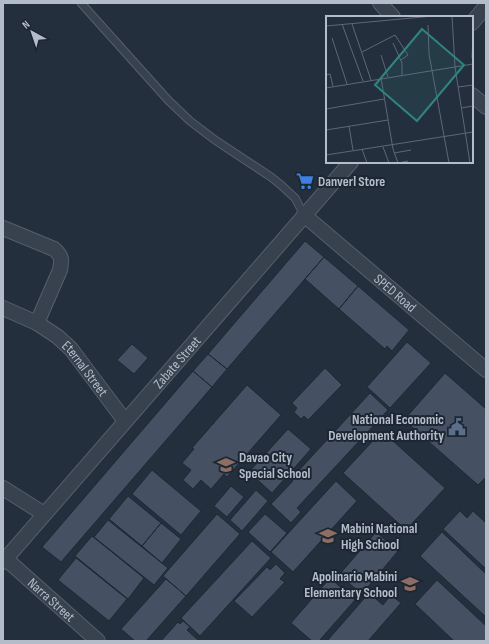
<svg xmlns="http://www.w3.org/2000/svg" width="489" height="644" viewBox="0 0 489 644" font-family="'Sofia Sans Condensed',sans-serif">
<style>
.building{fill:#455162;stroke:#1f2835}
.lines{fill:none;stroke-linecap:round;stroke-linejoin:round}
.lane-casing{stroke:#565f6c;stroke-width:9}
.street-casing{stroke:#565f6c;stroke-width:16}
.lane{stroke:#38414e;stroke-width:7}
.street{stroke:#38414e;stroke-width:14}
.labels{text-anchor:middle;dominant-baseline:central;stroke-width:4;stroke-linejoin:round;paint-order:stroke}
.poi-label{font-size:14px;font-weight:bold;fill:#b4bcc9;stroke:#1d2633;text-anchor:start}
.street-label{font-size:14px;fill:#b4bcc9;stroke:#1d2633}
.inset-river{fill:none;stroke:#394c67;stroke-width:2}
.inset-road{fill:none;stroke:#5e6776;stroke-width:1}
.view{fill:#308480;fill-opacity:0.15;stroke:#308480;stroke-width:2}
.inset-edge{fill:none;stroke:#b4bcc9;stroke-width:2}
</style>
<rect width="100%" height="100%" fill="#242f3e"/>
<path class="building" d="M305,241L324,257L227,369L208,354Z
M324,257L358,286L339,309L305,279Z
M358,286L409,330L392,351L387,346L385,349L339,309Z
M407,342L431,363L390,408L367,387Z
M132,344L148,358L134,374L117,360Z
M208,354L227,369L212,387L193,371Z
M325,368L342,385L308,420L304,416L301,419L294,412L297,408L292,403Z
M193,371L212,387L61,562L42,547Z
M445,373L486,409V477L478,485L404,420Z
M247,385L281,415L227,477L224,474L211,489L201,480L193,489L183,480L191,470L182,463L194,449L192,448Z
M370,393L388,410L297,508L301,512L291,523L271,504L293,481L291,479Z
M288,429L311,449L272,493L249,472Z
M382,431L445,488L406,530L343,473Z
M152,470L201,511L181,535L132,494Z
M336,481L357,501L293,572L271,552Z
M231,486L244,497L227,517L214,506Z
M256,490L268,501L242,531L230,520Z
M128,496L161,523L142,546L109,519Z
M460,511L467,518L473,511L486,523V569L443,529Z
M217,514L240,534L186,596L163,576Z
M265,514L287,533L270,552L248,532Z
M108,520L168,568L154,585L94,537Z
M161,523L181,539L162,563L142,546Z
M376,532L398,551L362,594L339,575Z
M442,532L486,574V617L420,556Z
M92,536L144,578L128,599L75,556Z
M252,541L271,558L200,636L181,618Z
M76,558L127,599L109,621L58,580Z
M276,564L285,573L280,579L285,582L252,617L234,601L267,567L270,570Z
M330,578L355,600L319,641H312L291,623Z
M166,579L186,596L146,641H135L121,629Z
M437,580L486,626V641H454L415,604Z
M369,593L383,605L391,595L401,603L368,641H327Z
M183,621L190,627L187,630L199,641H161L178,622L180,624Z"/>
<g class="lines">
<g class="lane-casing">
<path id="lane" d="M81,3L168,100L190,121L215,140L271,177L281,185L295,198L304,215"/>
</g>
<g class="street-casing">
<g id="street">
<path d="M380,3L393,17"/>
<path d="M472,23L486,6"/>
<path d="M472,95L486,107"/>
<path id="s1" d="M304,215L486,370"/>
<path d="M3,228L54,249C62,256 62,259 60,270L37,323"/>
<path id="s2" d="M3,308L37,323L58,337L71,349L125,421"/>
<path d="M3,488L44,514"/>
<path id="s3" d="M6,559L98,641"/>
<path id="s4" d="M3,562L351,162"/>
</g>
</g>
<use href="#lane" class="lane"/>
<use href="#street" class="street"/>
</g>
<defs>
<g id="supermarket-bare" transform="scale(1.38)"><path d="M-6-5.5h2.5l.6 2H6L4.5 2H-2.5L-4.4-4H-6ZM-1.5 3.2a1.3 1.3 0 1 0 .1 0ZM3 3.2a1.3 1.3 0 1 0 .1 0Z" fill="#3f7fe0" stroke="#1d2633" stroke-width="2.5" paint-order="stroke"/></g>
<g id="civic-bare" transform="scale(1.38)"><path d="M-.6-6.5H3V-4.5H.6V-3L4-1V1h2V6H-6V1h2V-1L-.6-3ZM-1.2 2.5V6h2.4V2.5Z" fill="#5c6f8a" stroke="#1d2633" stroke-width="2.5" paint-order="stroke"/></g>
<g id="school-bare" transform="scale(1.38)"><path d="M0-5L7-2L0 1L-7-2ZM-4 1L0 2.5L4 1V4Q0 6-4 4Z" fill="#8d6e63" stroke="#1d2633" stroke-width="2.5" paint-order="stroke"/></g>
</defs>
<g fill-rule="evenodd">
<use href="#supermarket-bare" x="305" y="181"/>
<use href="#civic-bare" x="457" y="427"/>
<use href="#school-bare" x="226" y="465"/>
<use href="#school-bare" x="328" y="536"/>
<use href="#school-bare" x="410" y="584"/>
</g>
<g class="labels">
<g class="poi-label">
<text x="318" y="181">Danverl Store</text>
<text x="444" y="419" text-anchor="end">National Economic<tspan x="444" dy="16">Development Authority</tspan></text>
<text x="239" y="457">Davao City<tspan x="239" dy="16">Special School</tspan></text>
<text x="341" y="528">Mabini National<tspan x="341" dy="16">High School</tspan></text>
<text x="397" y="576" text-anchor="end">Apolinario Mabini<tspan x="397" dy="16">Elementary School</tspan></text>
</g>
<g class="street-label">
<text stroke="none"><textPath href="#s1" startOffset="120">SPED Road</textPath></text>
<text stroke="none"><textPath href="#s4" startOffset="265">Zabate Street</textPath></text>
<text stroke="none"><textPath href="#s2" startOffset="104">Eternal Street</textPath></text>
<text stroke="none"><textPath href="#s3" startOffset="61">Narra Street</textPath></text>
</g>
</g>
<g transform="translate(326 16)">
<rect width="147" height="147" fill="#242f3e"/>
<path class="inset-river" d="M146,42L147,30"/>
<path class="inset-road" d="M126,0L129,51L144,147M16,8L37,65M26,8L45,64M102,9L103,38L123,147M0,10L107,0M6,22L21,68M67,27L76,47V59M36,36L69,19L82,39L75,44M55,39L62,61M0,59L4,58L7,70M55,62L67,133L72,147L82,145M132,71L147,69M0,72L147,48M135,92L147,90M0,93L58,83M23,110L27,134M0,114L62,104M57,131L63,147M36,133L41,147M68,137L85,134M0,139L147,116"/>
<path class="view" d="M96,13L138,49L91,105L49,69Z"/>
<rect width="147" height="147" class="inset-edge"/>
</g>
<rect width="489" height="644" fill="none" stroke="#b4bcc9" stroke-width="8"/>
<g transform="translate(32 32) rotate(320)" stroke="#1d2633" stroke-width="3" paint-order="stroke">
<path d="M0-3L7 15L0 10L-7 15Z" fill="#b4bcc9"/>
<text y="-6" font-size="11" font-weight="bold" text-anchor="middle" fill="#b4bcc9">N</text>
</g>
</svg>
